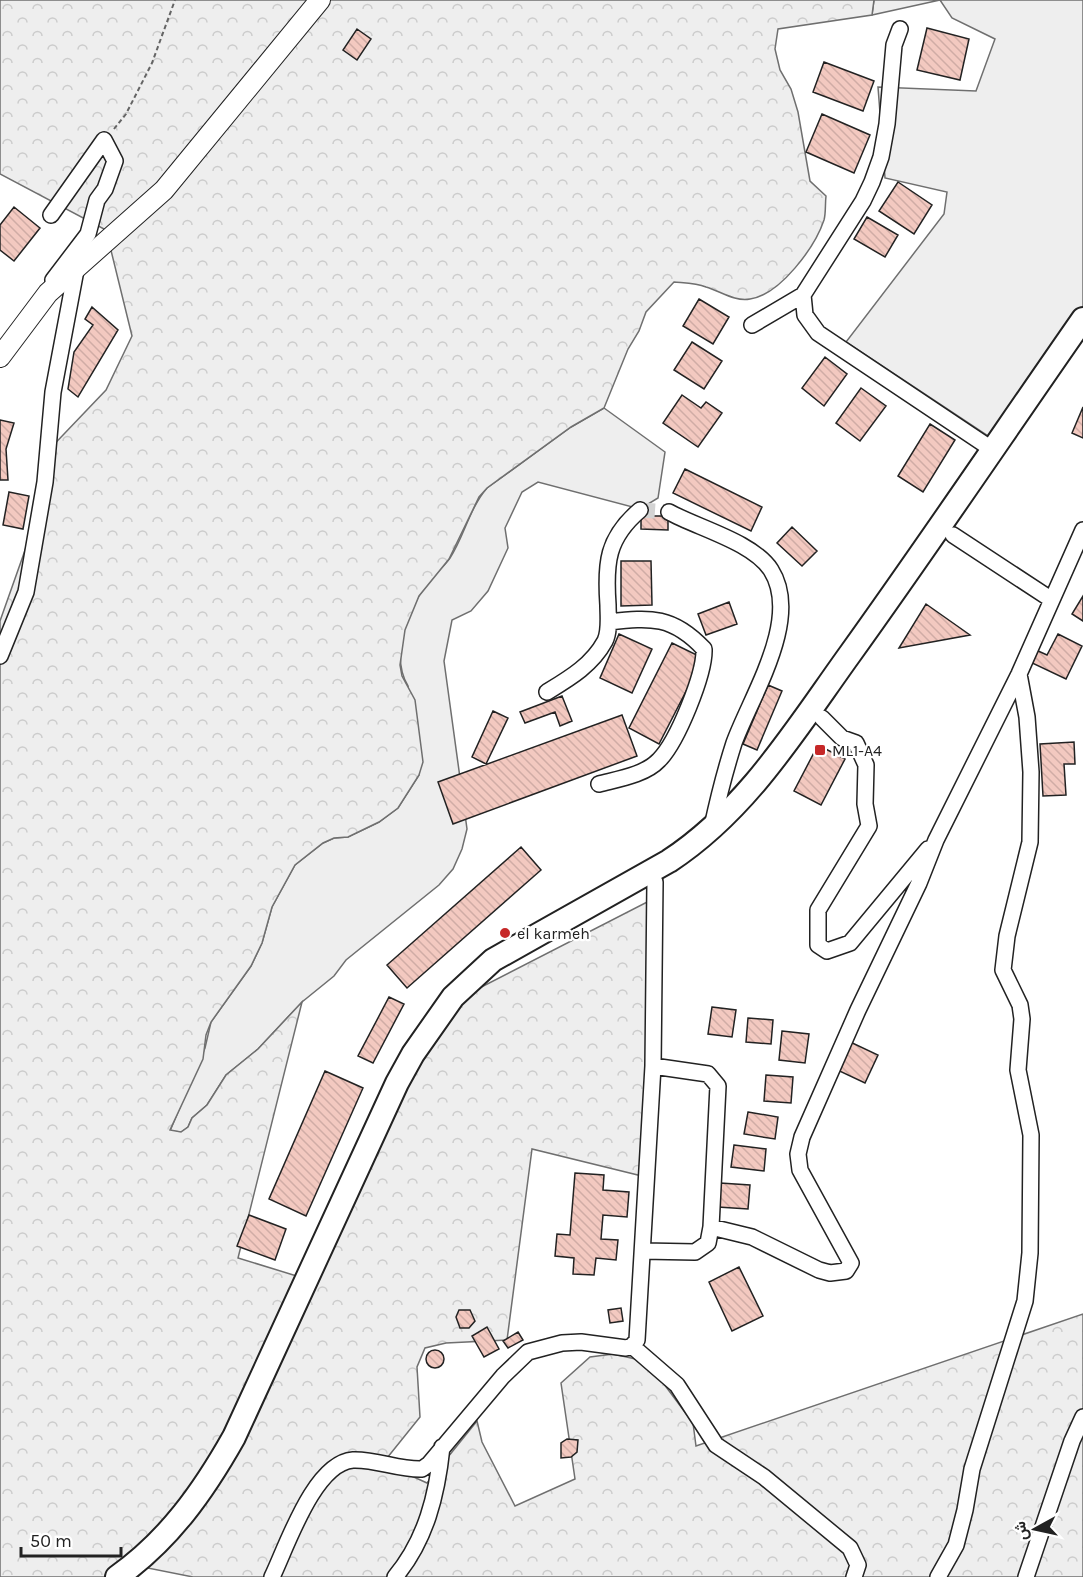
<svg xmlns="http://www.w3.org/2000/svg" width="1083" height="1577" viewBox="0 0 1083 1577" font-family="Karla,Vazirmatn,sans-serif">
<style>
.grass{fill:#eee;stroke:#6f6f6f;stroke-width:1.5}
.forest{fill:url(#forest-crowns);stroke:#6f6f6f;stroke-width:1.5}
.building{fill:url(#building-back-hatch);stroke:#222;stroke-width:1.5}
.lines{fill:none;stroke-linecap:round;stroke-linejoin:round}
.minor-tunnel{stroke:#d3d3d3;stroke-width:15;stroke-dasharray:15 8;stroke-linecap:butt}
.minor-casing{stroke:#222;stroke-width:18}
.major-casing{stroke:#222;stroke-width:22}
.highway-casing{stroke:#222;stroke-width:26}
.path{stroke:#646464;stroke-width:2;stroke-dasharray:4.5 3;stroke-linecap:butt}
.minor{stroke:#fff;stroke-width:15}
.major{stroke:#fff;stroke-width:20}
.highway{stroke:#fff;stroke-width:22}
.poi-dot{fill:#c62828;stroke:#fff;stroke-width:2}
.labels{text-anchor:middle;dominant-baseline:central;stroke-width:4.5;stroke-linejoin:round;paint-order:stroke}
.poi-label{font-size:16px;fill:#222;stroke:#fff;text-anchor:start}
</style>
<defs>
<pattern id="forest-crowns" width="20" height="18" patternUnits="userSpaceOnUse" patternTransform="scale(1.5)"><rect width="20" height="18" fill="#eee"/><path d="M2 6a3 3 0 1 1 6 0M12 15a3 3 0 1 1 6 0" fill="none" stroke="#ccc"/></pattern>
<pattern id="building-back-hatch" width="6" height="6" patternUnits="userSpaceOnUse" patternTransform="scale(1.5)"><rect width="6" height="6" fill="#f3c9c0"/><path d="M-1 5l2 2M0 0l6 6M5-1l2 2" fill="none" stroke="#d0aca5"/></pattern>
</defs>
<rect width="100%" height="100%" fill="#fff"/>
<path class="grass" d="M874,0H1083V309L994,440L846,342L944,214L947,192L885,178L878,87L976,91L995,39L952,18L940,0L872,15Z
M604,408L665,452L658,498L640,509L538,482L522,492L505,528L508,548L488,591L471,611L452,620L444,661L467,829L462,849L453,869L439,885L346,960L334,976L302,1002L258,1049L226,1075L207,1105L192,1118L188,1127L181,1132L170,1131L205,1048L211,1022L251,966L262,943L272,907L295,865L323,843L334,838L348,837L379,822L398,808L419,775L408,686C390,656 407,613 425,586C432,576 443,568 450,558C464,537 469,509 487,488L571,427Z"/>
<path class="forest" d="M0,0H874L872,15L778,29L775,49L780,70L791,89L798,112L810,181L826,196C825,204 826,213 824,220C815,247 780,295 750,299C735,302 720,291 706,287C696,283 684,283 674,282L646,312L639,331L628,349L604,408L571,427L487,488L479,497L449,559L419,596L405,630L400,665L402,676L415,700L423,762L419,775L398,808L379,822L348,837L334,838L323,843L295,865L272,907L262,943L251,966L211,1022L206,1035L203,1059L170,1130L181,1132L188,1127L192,1118L207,1105L226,1075L258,1049L302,1002L238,1258L313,1281L365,1150L454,1001L653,899L646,1177L532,1149L507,1340L446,1343L425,1348L417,1367L420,1417L383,1463L427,1483L477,1421L482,1442L515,1506L575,1479L561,1383L590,1357L613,1354L640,1360L655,1372L693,1423L696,1446L1083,1314V1577H193L123,1563L116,1577H0V621L35,522L42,457L106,390L132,336L106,230L0,174Z"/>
<path class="building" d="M927,28L969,39L960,80L917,70Z
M357,29L371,39L357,60L343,50Z
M824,62L874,81L863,111L813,92Z
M822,114L870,135L854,173L806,152Z
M898,182L932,205L914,234L879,211Z
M14,207L40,228L14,261L0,250V225Z
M867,217L898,235L885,257L854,239Z
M699,299L729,317L713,344L683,326Z
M92,307L118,330L78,397L68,389L74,352L93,325L85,319Z
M692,342L722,361L704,389L674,370Z
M825,357L847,374L824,406L802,388Z
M861,388L886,406L860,441L836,423Z
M682,395L701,408L706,402L722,413L698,447L663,423Z
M1083,407V438L1072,433Z
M0,420L14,423L6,449L8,480H0Z
M930,424L955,440L923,492L898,476Z
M685,469L762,507L751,531L673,493Z
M9,492L29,496L23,529L3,525Z
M641,516H668V530L641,529Z
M792,527L817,551L802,566L777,543Z
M621,561H651L652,605L621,606Z
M1083,596V621L1072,614Z
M729,602L737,624L706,635L698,614Z
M926,604L970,635L899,648Z
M619,634L652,649L632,693L600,678Z
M1058,634L1082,646L1066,679L1030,662L1036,650L1047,655Z
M672,643L703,658L659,744L629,728Z
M768,685L782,691L757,750L743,744Z
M562,696L572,721L560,726L555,712L525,723L520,712Z
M493,711L508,718L486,764L472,757Z
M622,715L637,756L453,824L438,782Z
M1074,742L1075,764H1064L1066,795L1043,796L1040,744Z
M818,745L845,759L821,805L794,791Z
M521,847L541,870L407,988L387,965Z
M389,997L404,1004L373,1063L358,1056Z
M712,1007L736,1010L732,1037L708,1034Z
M748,1018L773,1020L771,1044L746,1042Z
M782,1031L809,1034L805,1063L779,1060Z
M846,1040L878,1055L865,1083L833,1068Z
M325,1071L363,1088L306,1216L269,1199Z
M766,1075L793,1077L791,1103L764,1101Z
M748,1112L778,1117L775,1139L744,1134Z
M734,1145L766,1149L764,1171L731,1167Z
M575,1173L604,1175L603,1190L629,1192L627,1217L603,1215L601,1239L618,1240L616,1260L596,1258L594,1275L573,1274L574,1258L555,1256L557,1234L570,1235Z
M720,1183L750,1185L748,1209L718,1207Z
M249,1215L286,1229L275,1260L237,1246Z
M739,1267L763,1316L732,1331L709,1282Z
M621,1308L623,1321L610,1323L608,1310Z
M459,1310H470L475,1321L469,1328H460L456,1317Z
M487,1327L499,1349L484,1357L472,1336Z
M518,1332L523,1340L508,1348L503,1341Z
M426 1359a9 9 0 1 1 18 0a9 9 0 1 1-18 0Z
M567,1439L578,1440L577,1452L571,1457L561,1458V1443Z"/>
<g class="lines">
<path class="minor-tunnel" d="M640,510L669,512"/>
<g class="minor-casing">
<path id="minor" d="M900,29L894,45L887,124L881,157L872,182L863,201L803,295L805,315L818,333L993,450
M51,215L104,140L115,161L105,189L97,200L88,234L53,280L56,287
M752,325L803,295
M669,512C698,528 753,542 771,570C802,619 751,696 734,743C725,771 718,799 712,827
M953,535L1052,600
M0,656L26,592L45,482L53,392L76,270
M547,692C570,678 592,665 605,641C610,631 608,616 608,605C605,563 607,538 640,510
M822,718L842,738L856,743L866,765L865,804L869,826L818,910V945L827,951L850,943L928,849
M599,784C618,779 645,775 659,760C677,742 705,674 704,649C673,616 651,617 609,622
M653,1066L708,1074L718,1086L711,1227L752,1237L819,1270L830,1273L846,1271L851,1263L800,1170L798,1154L802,1137L858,1010L919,883L936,840L1019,674L1083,530
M643,1251L695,1252L708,1243L711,1227
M632,1346L677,1385L716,1445L764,1477L850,1548L858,1565L854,1577
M272,1577C287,1546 314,1463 353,1460C376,1459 399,1470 422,1469L429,1464L503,1376L528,1352L562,1343L581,1342L626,1348L632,1346L637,1340L653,1066L655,882
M395,1577C426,1540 437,1495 442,1447
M938,1577L956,1545L965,1510L972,1469L1025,1301L1030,1253L1031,1135L1018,1070L1022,1019L1020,1005L1003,970L1007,936L1030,842L1031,772L1027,717L1019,674
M1026,1577L1072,1441L1083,1417"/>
</g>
<g class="major-casing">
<path id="major" d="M0,357L48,293L164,190L320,0"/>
</g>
<g class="highway-casing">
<path id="highway" d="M117,1577C169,1540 203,1492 234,1437L397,1083L413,1054L453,997L493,960L669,861C747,810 796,729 850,654C929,544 1005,431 1083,319"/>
</g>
<path class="path" d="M114,129L126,114L152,63L175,0"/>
<use href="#minor" class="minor"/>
<use href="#major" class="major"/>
<use href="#highway" class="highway"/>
</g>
<g class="poi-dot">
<rect x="814" y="744" width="12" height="12" rx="3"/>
<circle cx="505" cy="933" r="6"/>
</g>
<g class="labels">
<g class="poi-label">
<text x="832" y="750">ML1-A4</text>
<text x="517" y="933">el karmeh</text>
</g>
</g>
<g transform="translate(1035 1529) rotate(262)" stroke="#ffffff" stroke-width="4.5" paint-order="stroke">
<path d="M0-4.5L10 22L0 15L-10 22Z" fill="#222222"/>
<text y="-9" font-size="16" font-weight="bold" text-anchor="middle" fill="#222222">ش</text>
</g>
<path d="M21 1547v9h100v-9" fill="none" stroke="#222222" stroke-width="3"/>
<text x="30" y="1547" font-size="18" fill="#222222" stroke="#ffffff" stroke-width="4.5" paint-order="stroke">50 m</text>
</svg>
